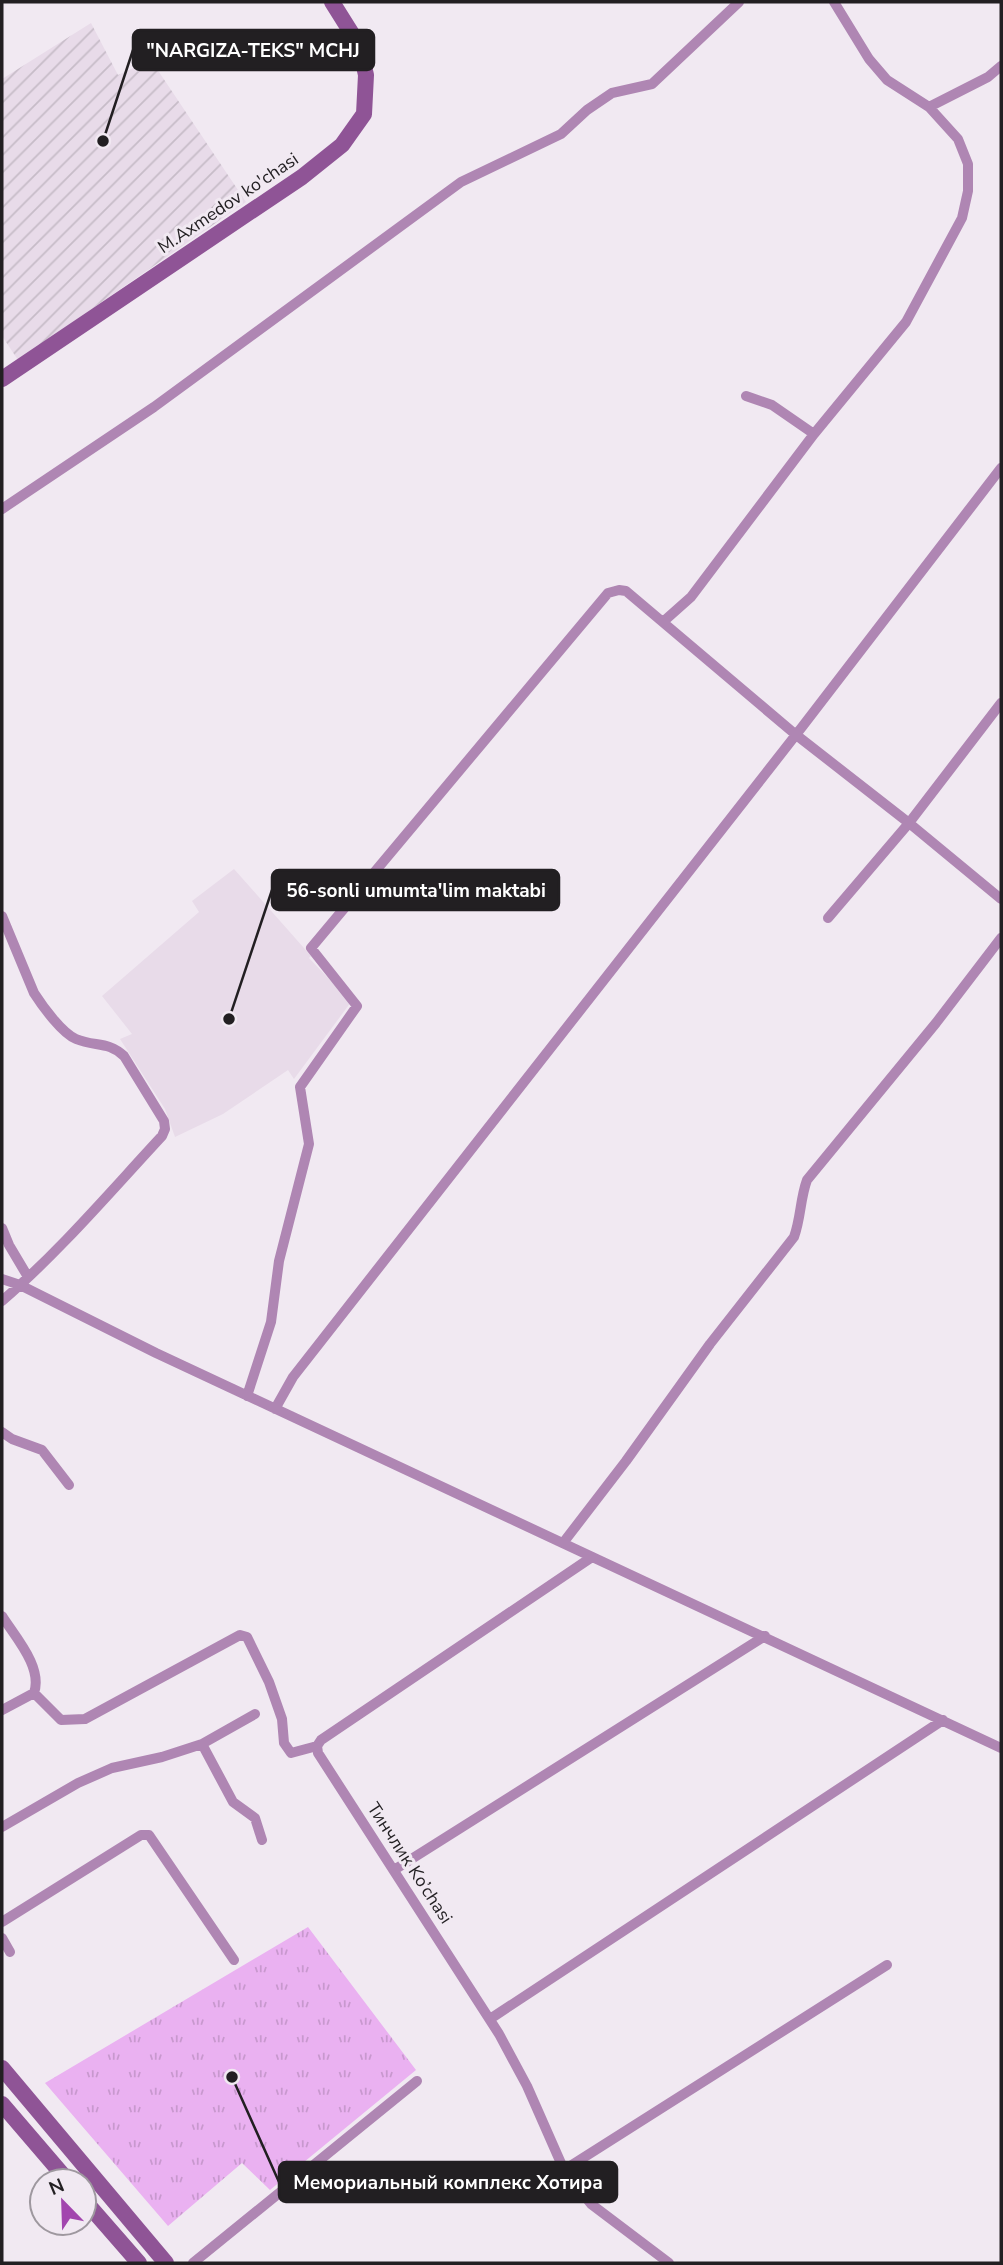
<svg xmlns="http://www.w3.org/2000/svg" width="1003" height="2265" viewBox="0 0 1003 2265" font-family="'Nunito Sans',sans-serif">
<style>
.built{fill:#e8dbe9}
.industrial{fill:url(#industrial-furrows)}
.grass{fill:url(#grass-tufts)}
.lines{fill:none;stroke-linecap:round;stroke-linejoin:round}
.street{stroke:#af86b3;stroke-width:10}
.secondary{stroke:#8f5496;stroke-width:16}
.labels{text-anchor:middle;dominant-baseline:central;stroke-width:6;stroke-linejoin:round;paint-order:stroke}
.street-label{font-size:18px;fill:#221f22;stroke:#f1e9f2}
.leader{fill:none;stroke:#221f22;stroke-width:2.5}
.callout-dot{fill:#221f22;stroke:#f1e9f2;stroke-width:2.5}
.callout{fill:#221f22;stroke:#221f22;stroke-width:2.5}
.callout-label{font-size:19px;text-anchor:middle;font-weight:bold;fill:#fff}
</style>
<defs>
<pattern id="industrial-furrows" width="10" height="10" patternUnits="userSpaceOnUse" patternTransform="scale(1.75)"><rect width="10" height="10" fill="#e8dbe9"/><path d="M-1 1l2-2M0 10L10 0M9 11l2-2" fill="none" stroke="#c7bcc8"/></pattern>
<pattern id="grass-tufts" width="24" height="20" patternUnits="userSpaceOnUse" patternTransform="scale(1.75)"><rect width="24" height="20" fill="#eab1f1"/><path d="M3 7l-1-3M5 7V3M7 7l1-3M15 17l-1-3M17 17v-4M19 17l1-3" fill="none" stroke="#c898ce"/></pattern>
</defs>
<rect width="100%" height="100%" fill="#f1e9f2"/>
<path class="built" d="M234,869L311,956L309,958L351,1002L294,1079L288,1070L223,1114L175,1137L165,1109L120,1039L132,1034L102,996L199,912L192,901Z"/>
<path class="industrial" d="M91,23L118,75L151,60L246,202L18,360L2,336V79Z"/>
<path class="grass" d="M308,1927L416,2070L270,2190L242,2163L168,2226L45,2083Z"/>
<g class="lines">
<path class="street" d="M929,107L988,77L1001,66
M746,396L772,405L814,434
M2,509L154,407L461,182L561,134L587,110L612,93L652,84L739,2
M664,621L691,597L814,434L906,322L962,218L968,191V164L958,139L929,107L887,80L869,59L834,2
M1001,703L909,823L1001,899
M2,916L34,993C43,1007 62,1033 76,1039C95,1047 108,1041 124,1056L164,1121L165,1129L162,1136C110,1192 60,1251 2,1301
M2,1228L9,1245L28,1277
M2,1279L20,1285L156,1353L1001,1748
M247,1396L271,1322L279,1261L309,1144L300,1087L357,1006L311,948L608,593L619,590L626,591L795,734L909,823L828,918
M275,1409L293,1377L802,727L1001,468
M2,1432L12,1439L42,1450L69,1485
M563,1543L626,1461L710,1344L794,1237C801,1218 800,1199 807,1180L936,1023L1001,938
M592,1557L321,1740L317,1746L318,1753L499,2034L527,2086L564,2170L591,2204L669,2263
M2,1616C15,1637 43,1667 34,1693L2,1710
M34,1693L61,1720L85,1719L240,1635L247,1637L269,1682L282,1719L284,1743L291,1753L317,1746
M202,1744L233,1802L255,1818L262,1840
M2,1827L78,1783L112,1768L162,1757L202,1744L255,1714
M394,1870L765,1636
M2,1922L141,1835H149L234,1960
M2,1938L10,1952
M490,2019L943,1720
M564,2170L887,1965
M193,2263L417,2081"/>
<path class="secondary" d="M2,379L302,177L342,145L364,114L366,75L359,45L332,2
M2,2068L166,2263
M2,2104L68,2181
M84,2200L139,2263"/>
</g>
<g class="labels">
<g class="street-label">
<text transform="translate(228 203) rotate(-34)">M.Axmedov ko'chasi</text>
<text transform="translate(410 1863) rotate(57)">Тинчлик Ko’chasi</text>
</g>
</g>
<path class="leader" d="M103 141L133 50M229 1019L272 890M232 2077L279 2182"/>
<g class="callout-dot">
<circle cx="103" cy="141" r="7"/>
<circle cx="229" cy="1019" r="7"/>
<circle cx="232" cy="2077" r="7"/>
</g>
<g class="callout">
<rect x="133" y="30" width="241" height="40" rx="7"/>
<rect x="272" y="870" width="287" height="40" rx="7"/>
<rect x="279" y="2162" width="338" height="40" rx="7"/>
</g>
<g class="callout-label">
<text x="253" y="57">"NARGIZA-TEKS" MCHJ</text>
<text x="416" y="897">56-sonli umumta'lim maktabi</text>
<text x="448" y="2189">Мемориальный комплекс Хотира</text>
</g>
<rect width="1003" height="2265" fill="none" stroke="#221f22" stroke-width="7"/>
<g transform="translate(63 2202) rotate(337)"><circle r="33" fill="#f1e9f2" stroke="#9e989f" stroke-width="2"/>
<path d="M0-5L12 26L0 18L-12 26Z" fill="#a245ae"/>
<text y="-10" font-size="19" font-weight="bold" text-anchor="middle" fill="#221f22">N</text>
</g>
</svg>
